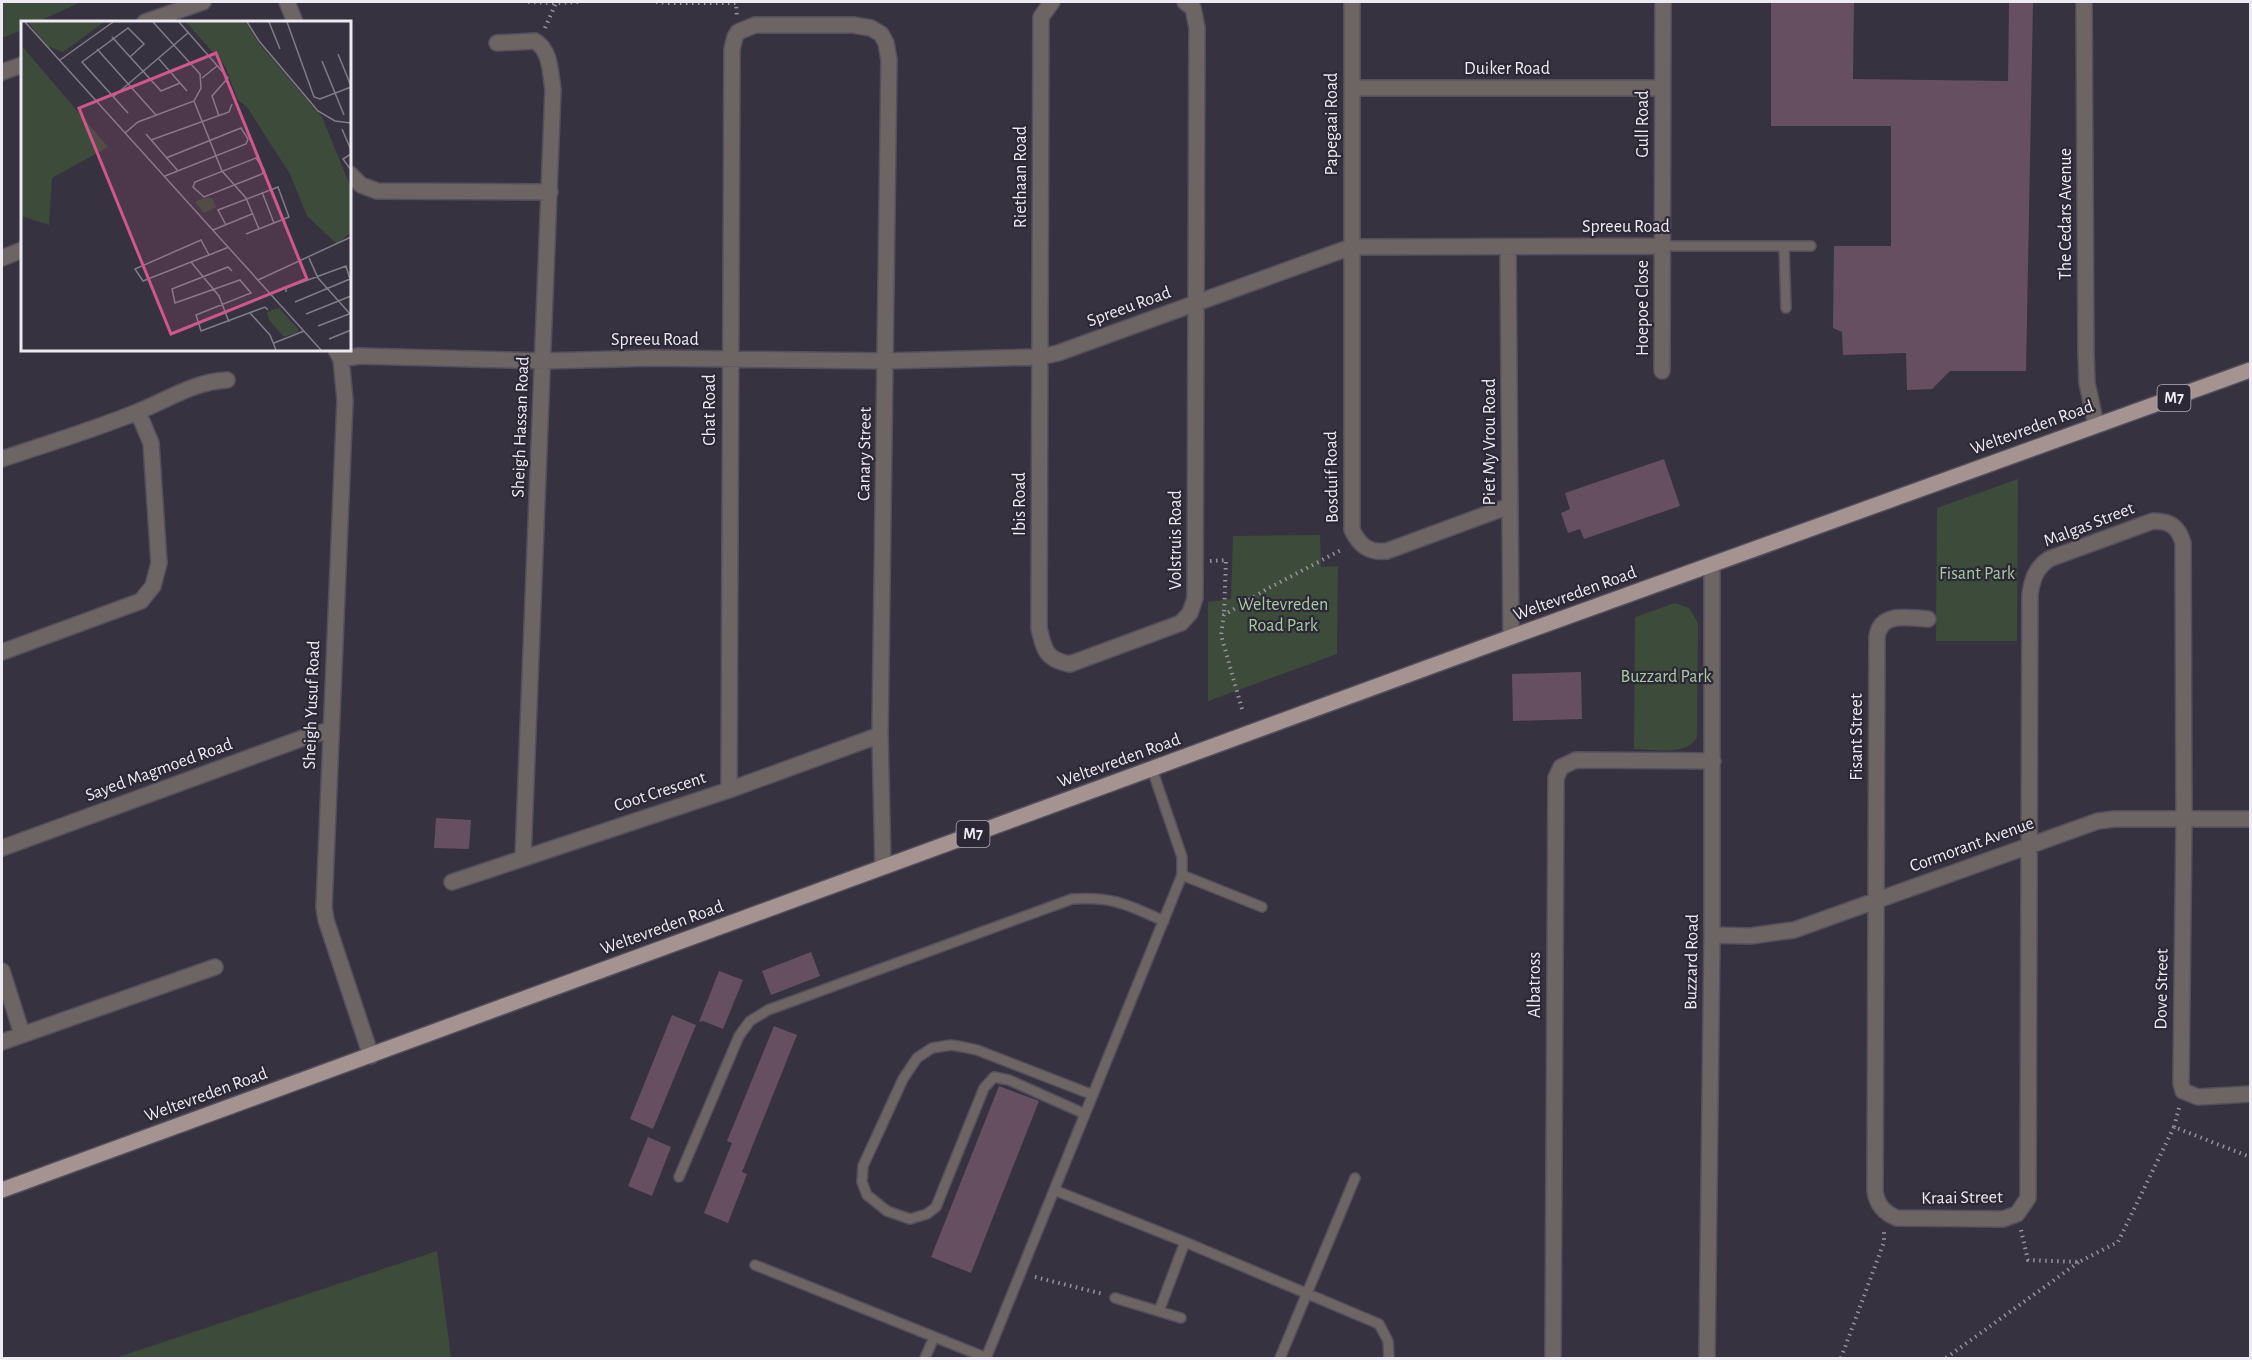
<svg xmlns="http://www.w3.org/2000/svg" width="2252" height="1360" viewBox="0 0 2252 1360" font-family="'Alegreya Sans',sans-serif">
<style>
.green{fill:#3d4b3b}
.building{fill:#664f61}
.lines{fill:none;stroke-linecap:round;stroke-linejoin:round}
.service-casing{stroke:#544f5d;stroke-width:12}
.minor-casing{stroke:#544f5d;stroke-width:18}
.primary-casing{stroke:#544f5d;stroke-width:18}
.path{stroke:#96929d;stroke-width:4;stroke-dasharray:1.5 4.5;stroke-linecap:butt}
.service{stroke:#6d6563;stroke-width:9}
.minor{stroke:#6d6563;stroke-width:15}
.primary{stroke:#a49390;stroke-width:15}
.labels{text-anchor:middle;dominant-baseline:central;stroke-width:4.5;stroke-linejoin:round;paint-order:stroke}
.shield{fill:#2d2835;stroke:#b3b0ba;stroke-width:1.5}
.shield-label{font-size:16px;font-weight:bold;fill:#edeaf3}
.street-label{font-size:18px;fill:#edeaf3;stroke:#2d2835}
.park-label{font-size:18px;fill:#a5cb9f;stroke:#2d2835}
.inset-road{fill:none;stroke:#807c88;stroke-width:1.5}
.view{fill:#cf5789;fill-opacity:0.15;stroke:#cf5789;stroke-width:3}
.inset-edge{fill:none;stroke:#edeaf3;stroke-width:3}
</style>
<rect width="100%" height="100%" fill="#373240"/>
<path class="green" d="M2,2H81L37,22H22V30L2,38Z
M2018,479L2017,641H1936L1937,508Z
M1320,535L1321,567L1338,566L1337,654L1208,701V602L1231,599L1233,536Z
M1675,603L1689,608L1698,623L1697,736C1690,757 1652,749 1634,749L1635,617Z
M437,1251L451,1358H115Z"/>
<path class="building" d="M1771,2H1854L1853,79L2008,81L2009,2H2033L2026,371H1950L1932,389L1907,390L1906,353L1843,355L1842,332L1833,328L1834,246H1891V126H1771Z
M1664,459L1680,506L1584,539L1580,529L1568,533L1561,513L1570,509L1565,493Z
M1581,672L1582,719L1513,721L1512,674Z
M436,818L471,820L469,849L434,848Z
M811,952L820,976L771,995L762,971Z
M719,971L743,980L723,1029L703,1021L699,1022Z
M672,1015L696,1025L653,1129L630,1119Z
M774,1026L797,1035L742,1172L747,1174L728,1223L704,1213L732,1143L727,1141Z
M999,1086L1039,1101L971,1273L931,1257Z
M648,1137L671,1147L652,1196L628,1186Z"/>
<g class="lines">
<g class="service-casing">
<path id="service" d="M1663,246H1811
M1784,246L1786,308
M1182,875L1262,907
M1085,1114L1009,1080L994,1077L984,1088L936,1207L927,1214L910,1219L887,1211L867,1195L862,1182L863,1166L903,1079L917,1058L932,1048L951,1045L963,1047L977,1050L1093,1095
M679,1177L739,1036L750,1021L768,1010L1072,899C1113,896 1128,905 1164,921
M1054,1190L1185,1242L1379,1324L1388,1341L1389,1358
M755,1265L987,1358
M1115,1298L1181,1318
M1159,1311L1185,1242
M925,1358L934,1337
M986,1358L1182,875V857L1152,769
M1280,1358L1355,1178"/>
</g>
<g class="minor-casing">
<path id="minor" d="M287,2L295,22
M1052,2L1041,17L1039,628C1044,650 1046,660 1070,664L1181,623L1190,613L1195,598L1197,28L1193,8L1185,2
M1352,2V530C1360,546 1369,553 1387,551L1509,506
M2084,2L2086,353L2087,383L2096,425
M145,22L203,2
M497,43L535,41C551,51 550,72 553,89L523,858
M2,72L22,65
M1352,88H1662
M350,174L361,185L377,191L550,192
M1508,247L1511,637
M2,258L22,250
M336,350L341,359L345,400L324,907L326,920L371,1056
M341,359L359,356L544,361L653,358L886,361L1040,357L1058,353L1351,247L1663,246
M1662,371L1663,2
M2,459C46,444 93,430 137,412C168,400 192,382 227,380
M1928,619C1909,618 1880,611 1877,637L1875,1191C1877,1205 1884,1213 1897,1218L2003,1219L2017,1214L2028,1198L2030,595C2032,579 2036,568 2049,559L2153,521C2170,521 2178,526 2183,543L2184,819L2181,1083L2183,1091L2198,1097L2250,1094
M2,652L141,601L153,586L159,563L151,443L138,412
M729,790L732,49L735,37L738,32L755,25H853L871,28L881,34L886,43L889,60L880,735L883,867
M2,848L303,738L330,730
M452,882L729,790L880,735
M1712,935L1750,936L1794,930L2098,821L2115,819H2250
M2,971L22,1034
M2,1042L215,967
M1553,1358L1556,778L1561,767L1576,760L1713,761
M1707,1358L1712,935V565"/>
</g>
<g class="primary-casing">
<path id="primary" d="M2,1190L1511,637L2250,370"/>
</g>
<path class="path" d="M528,2L556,3
M656,2L669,3H736L737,17
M545,28L556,3L579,2
M1210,561L1226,560L1224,614
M1242,709L1221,635L1224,615L1267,589L1343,549
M2179,1108L2174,1127L2250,1157
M2021,1230L2028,1260L2079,1262L2118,1242L2174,1127
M1035,1277L1103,1294
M1841,1358L1884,1242V1231
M1946,1358L2079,1262"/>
<use href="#service" class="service"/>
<use href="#minor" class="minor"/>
<use href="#primary" class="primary"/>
</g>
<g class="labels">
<g class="shield">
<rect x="2157.5" y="385" width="33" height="26" rx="4.5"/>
<rect x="956.5" y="821" width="33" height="26" rx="4.5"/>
</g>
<g class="shield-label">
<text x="2174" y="398">M7</text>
<text x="973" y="834">M7</text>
</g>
<g class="street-label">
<text x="1507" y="69">Duiker Road</text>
<text transform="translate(1332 124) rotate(-90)">Papegaai Road</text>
<text transform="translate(1643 124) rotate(-90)">Gull Road</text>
<text transform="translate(1021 177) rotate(-90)">Riethaan Road</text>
<text transform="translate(2066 214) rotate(-90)">The Cedars Avenue</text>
<text x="1626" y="227">Spreeu Road</text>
<text transform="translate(1129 307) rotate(-20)">Spreeu Road</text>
<text transform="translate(1643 308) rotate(-90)">Hoepoe Close</text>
<text x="655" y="340">Spreeu Road</text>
<text transform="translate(710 410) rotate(-90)">Chat Road</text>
<text transform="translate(521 427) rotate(-88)">Sheigh Hassan Road</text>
<text transform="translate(2032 428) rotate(-20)">Weltevreden Road</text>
<text transform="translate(1490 442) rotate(-90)">Piet My Vrou Road</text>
<text transform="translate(865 454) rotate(-89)">Canary Street</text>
<text transform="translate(1332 477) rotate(-91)">Bosduif Road</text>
<text transform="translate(1020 504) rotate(-90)">Ibis Road</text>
<text transform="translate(2089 525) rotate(-21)">Malgas Street</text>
<text transform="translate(1176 540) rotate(-90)">Volstruis Road</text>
<text transform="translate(1575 594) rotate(-20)">Weltevreden Road</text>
<text transform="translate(312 705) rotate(-88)">Sheigh Yusuf Road</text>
<text transform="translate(1857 737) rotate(-90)">Fisant Street</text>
<text transform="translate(1119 761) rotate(-20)">Weltevreden Road</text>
<text transform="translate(159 770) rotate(-20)">Sayed Magmoed Road</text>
<text transform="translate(660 792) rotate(-18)">Coot Crescent</text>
<text transform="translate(1972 845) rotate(-20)">Cormorant Avenue</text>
<text transform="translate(662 928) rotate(-20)">Weltevreden Road</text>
<text transform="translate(1692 962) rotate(-89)">Buzzard Road</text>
<text transform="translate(1535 985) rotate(-90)">Albatross</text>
<text transform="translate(2162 989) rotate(-89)">Dove Street</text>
<text transform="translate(206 1095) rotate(-20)">Weltevreden Road</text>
<text transform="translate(1962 1198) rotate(-1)">Kraai Street</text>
</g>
<g class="park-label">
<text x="1977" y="574">Fisant Park</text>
<text x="1283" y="605">Weltevreden<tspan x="1283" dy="21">Road Park</tspan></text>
<text x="1666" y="677">Buzzard Park</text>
</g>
</g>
<g transform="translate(21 21)">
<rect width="330" height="330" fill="#373240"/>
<path d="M7,1H83L42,31L26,25ZM165,1H224L238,23L301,96L330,167V211L316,223L286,195L269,153L226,86L217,79L204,45ZM0,24L87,126L31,157L28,204L0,195ZM183,177H191L195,186L183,192L174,181ZM258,287L277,308V311L263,316L248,299L246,291Z" fill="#3d4b3b"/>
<path class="inset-road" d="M4,1L300,329M158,1L207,57L191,75L198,95M226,1L238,20L297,90L314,100L330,102M248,1L259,28M266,1L293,76L299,78L330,66M91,16L140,70L159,62M76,28L135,94M317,33L330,65M138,38L166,70M39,39L92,1M301,40L323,94M181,57L196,45M92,76L168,11M173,80L201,150L225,177L238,208M107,92L61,41L107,7L123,23L109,36M321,108L330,129M104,112L117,101L173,80L180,67L179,53L132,1M125,113L157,150M130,119L208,91L211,83M330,133L322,138L330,149M235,137L243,149L241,153L183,176L172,166L174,161ZM144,155L225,123L227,118L220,107L145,137M241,171L253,202M205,204L197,189L257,166L268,196L225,213M192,209L231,193M188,234L180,219L114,248L122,260L170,241L188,234L208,226M288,237L297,257L330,294M170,241L198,275L208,301M211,250L207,246L151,268L154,282L219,259L230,272L175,294L180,310L244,286L247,289M237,259L330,216M265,271V267L325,245L329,258L274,281M229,292L249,314L255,329M285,293L330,275M297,305L328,293M308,318L330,309M253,322L283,310"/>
<path class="view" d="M195,32L286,258L150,313L58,87Z"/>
<rect width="330" height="330" class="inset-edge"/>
</g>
<rect width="2252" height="1360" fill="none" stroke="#edeaf3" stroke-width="6"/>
</svg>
